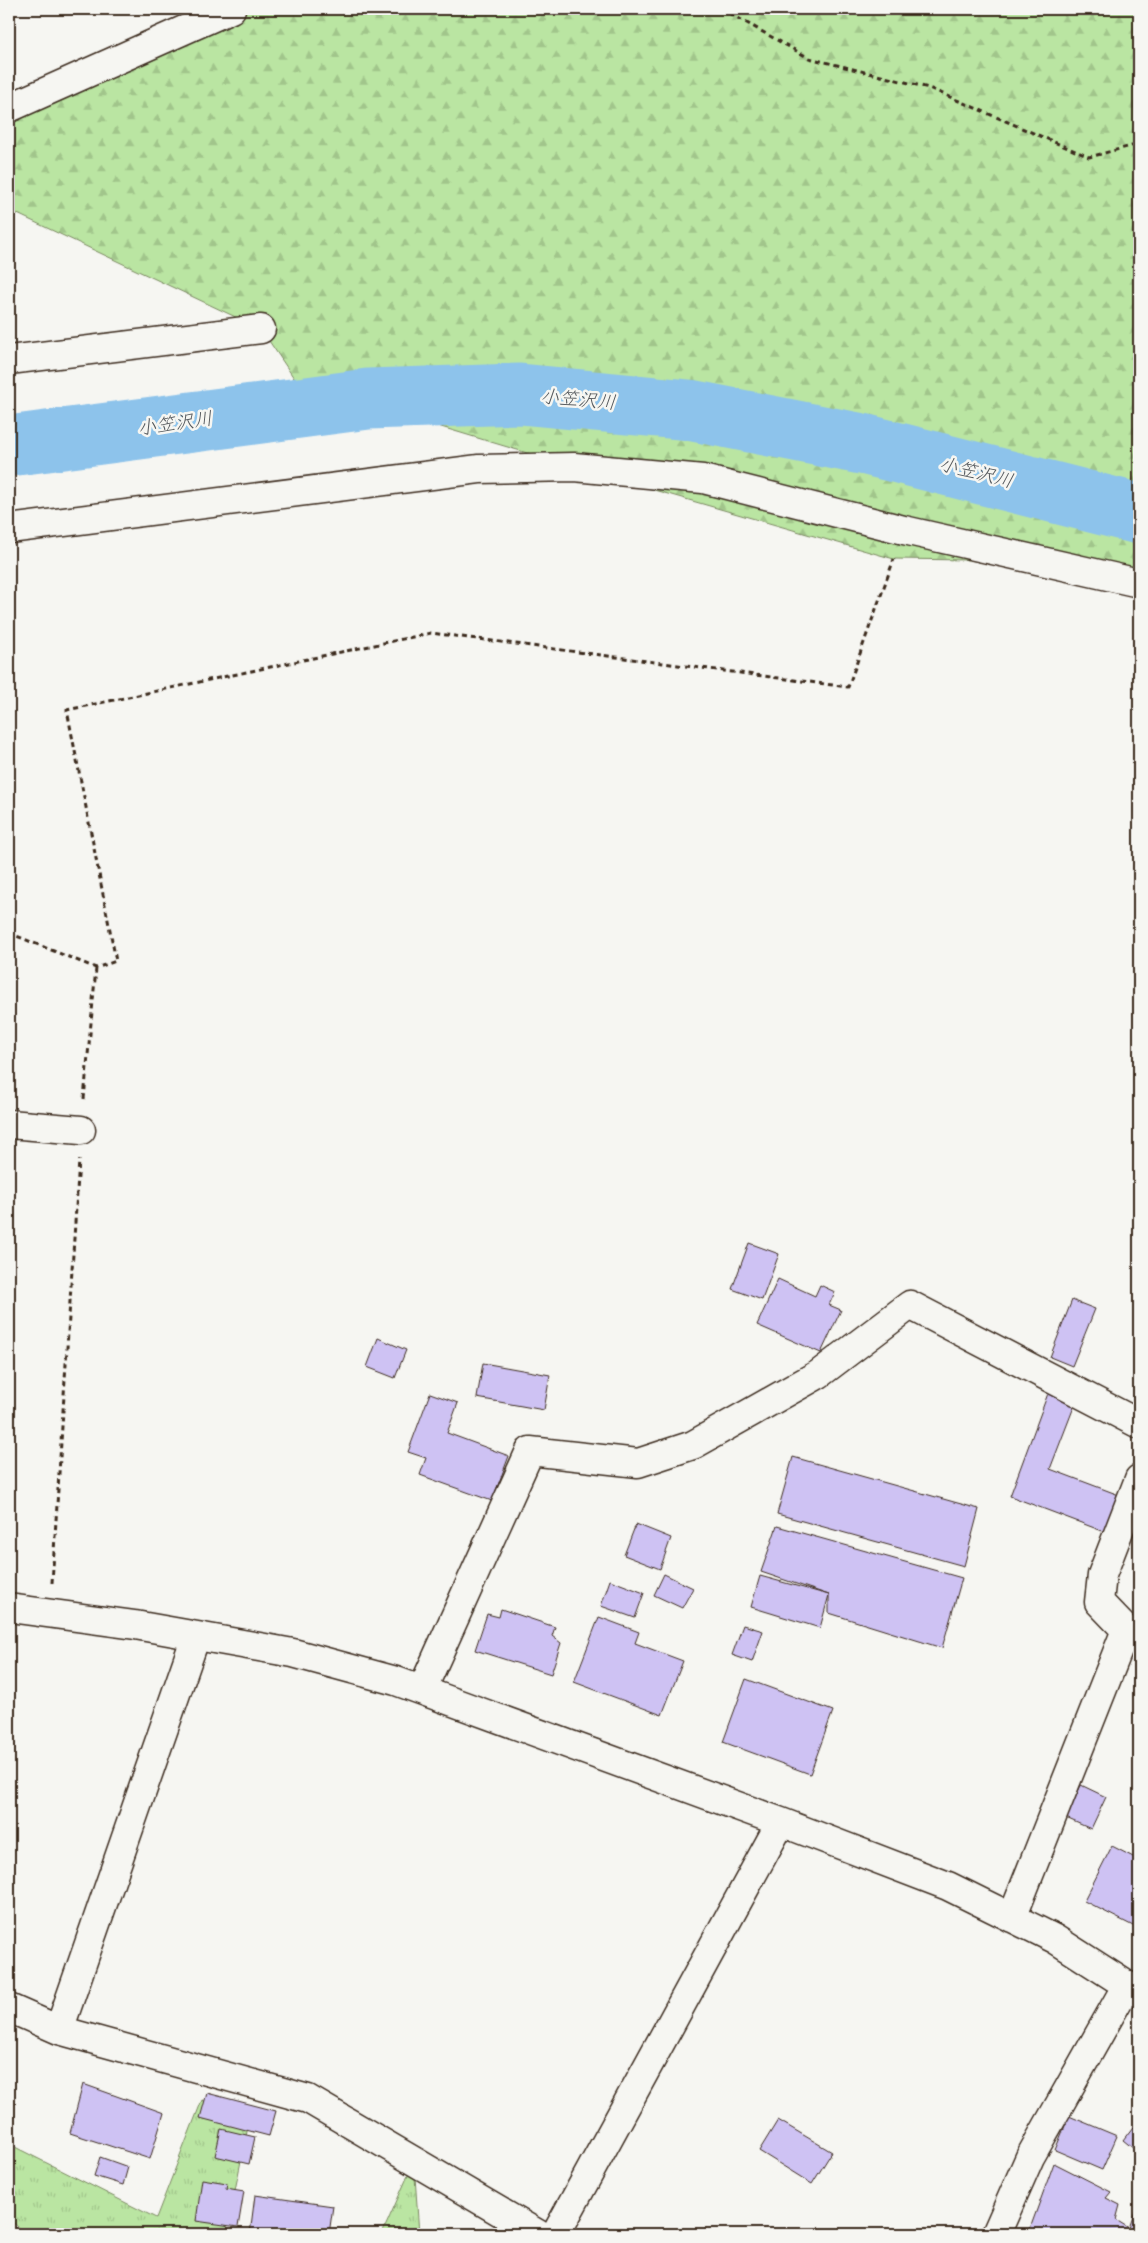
<svg xmlns="http://www.w3.org/2000/svg" width="1148" height="2243" viewBox="0 0 1148 2243" font-family="Mynerve,'Klee One',sans-serif">
<style>
.grass{fill:url(#grass-tufts);stroke:#7a8860}
.forest{fill:url(#forest-firs);stroke:#7a8860}
.lines{fill:none;stroke-linecap:round;stroke-linejoin:round}
.river{stroke:#8dc3eb;stroke-width:61}
.building{fill:#cec2f3;stroke:#3b2a1e}
.minor-casing{stroke:#3b2a1e;stroke-width:31}
.path{stroke:#3b2a1e;stroke-width:3;stroke-dasharray:5 4;stroke-linecap:butt}
.minor{stroke:#f6f6f2;stroke-width:28}
.labels{text-anchor:middle;dominant-baseline:central;stroke-width:5;stroke-linejoin:round;paint-order:stroke}
.water-label{font-size:19px;font-style:italic;fill:#54585c;stroke:#f6f6f2}
</style>
<defs>
<pattern id="grass-tufts" width="24" height="20" patternUnits="userSpaceOnUse" patternTransform="scale(1.25)"><rect width="24" height="20" fill="#bae5a2"/><path d="M3 7l-1-3M5 7V3M7 7l1-3M15 17l-1-3M17 17v-4M19 17l1-3" fill="none" stroke="#a1c58b"/></pattern>
<pattern id="forest-firs" width="22" height="20" patternUnits="userSpaceOnUse" patternTransform="scale(1.25)"><rect width="22" height="20" fill="#bae5a2"/><path d="M5 1l3.5 6h-7zM16 11l3.5 6h-7z" fill="#a1c58b"/></pattern>
</defs>
<rect width="100%" height="100%" fill="#f6f6f2"/>
<filter id="ink" filterUnits="userSpaceOnUse"><feTurbulence type="fractalNoise" baseFrequency=".02" numOctaves="2"/><feDisplacementMap in="SourceGraphic" scale="10" xChannelSelector="R" yChannelSelector="G"/><feConvolveMatrix kernelMatrix="1 2 1 2 8 2 1 2 1" color-interpolation-filters="sRGB"/></filter>
<g filter="url(#ink)">
<path class="grass" d="M202,2100L250,2117L226,2234H26L9,2219V2144L156,2218Z
M414,2162L419,2234H382Z"/>
<path class="forest" d="M224,9H1139V591L969,560L894,559L574,467L298,384L261,329L9,210V117Z"/>
<g class="lines">
<path class="river" d="M9,446L368,399L520,394L689,410L867,445L1139,514"/>
</g>
<path class="building" d="M749,1243L779,1254L762,1300L732,1289Z
M778,1279L815,1296L820,1285L835,1292L829,1305L841,1310L821,1353L757,1325Z
M1072,1300L1095,1309L1072,1366L1050,1357Z
M378,1338L406,1350L395,1378L367,1367Z
M483,1363L550,1375L544,1410L477,1398Z
M1050,1388L1077,1399L1050,1469L1119,1495L1105,1532L1010,1496Z
M430,1393L458,1403L447,1433L509,1456L492,1501L420,1475L426,1458L408,1452Z
M793,1457L979,1509L964,1566L777,1514Z
M636,1524L671,1538L660,1569L624,1555Z
M777,1526L962,1578L942,1648L829,1613V1595L761,1572Z
M664,1574L693,1588L682,1608L654,1595Z
M760,1576L829,1595L820,1628L751,1607Z
M610,1580L644,1593L635,1618L601,1606Z
M501,1609L555,1627L552,1636L561,1643L551,1674L475,1650L487,1614L499,1617Z
M599,1617L639,1632L635,1643L683,1661L662,1715L574,1682Z
M743,1625L763,1631L752,1662L732,1655Z
M746,1679L833,1711L810,1774L723,1742Z
M1081,1785L1106,1797L1091,1829L1066,1818Z
M1112,1846L1139,1860V1929L1084,1901Z
M83,2084L164,2113L150,2159L70,2133Z
M207,2093L276,2111L269,2136L200,2118Z
M1069,2116L1117,2136L1102,2170L1055,2150Z
M1139,2119V2153L1123,2140Z
M778,2120L832,2152L812,2184L759,2151Z
M221,2129L255,2137L249,2164L215,2156Z
M100,2157L128,2167L123,2185L94,2176Z
M1054,2163L1111,2192L1106,2198L1120,2205L1116,2220L1129,2228L1135,2211L1139,2213V2234H1028Z
M202,2179L227,2183L226,2188L244,2191L238,2227L196,2221Z
M255,2195L333,2206L329,2234H250Z"/>
<g class="lines">
<g class="minor-casing">
<path id="minor" d="M9,108L231,9
M9,360L261,329
M9,529L479,469L574,467L703,479L904,530L1139,583
M9,1124L81,1130
M9,1608L135,1625L293,1653L396,1681L781,1822L948,1886L1055,1939L1139,1993
M422,1690L530,1451L638,1463L693,1445L819,1374L910,1305L1139,1424
M1012,1918L1126,1630L1099,1602L1102,1575L1139,1479
M9,2008L59,2030L308,2099L538,2234
M59,2030L196,1636
M556,2234L781,1822
M996,2234L1030,2157L1127,1985"/>
</g>
<path class="path" d="M722,9L809,58L929,88L1089,157L1139,144
M9,933L96,968L116,961L67,710L431,633L848,687L894,559
M84,1099L96,968
M52,1583L79,1160"/>
<use href="#minor" class="minor"/>
</g>
</g>
<g class="labels">
<g class="water-label">
<text transform="translate(578 400) rotate(5)">小笠沢川</text>
<text transform="translate(175 424) rotate(-8)">小笠沢川</text>
<text transform="translate(976 473) rotate(14)">小笠沢川</text>
</g>
</g>
<rect width="1148" height="2243" fill="none" stroke="#f6f6f2" stroke-width="30"/>
<rect x="15" y="15" width="1118" height="2213" fill="none" stroke="#3b2a1e" stroke-width="2" filter="url(#ink)"/>
</svg>
